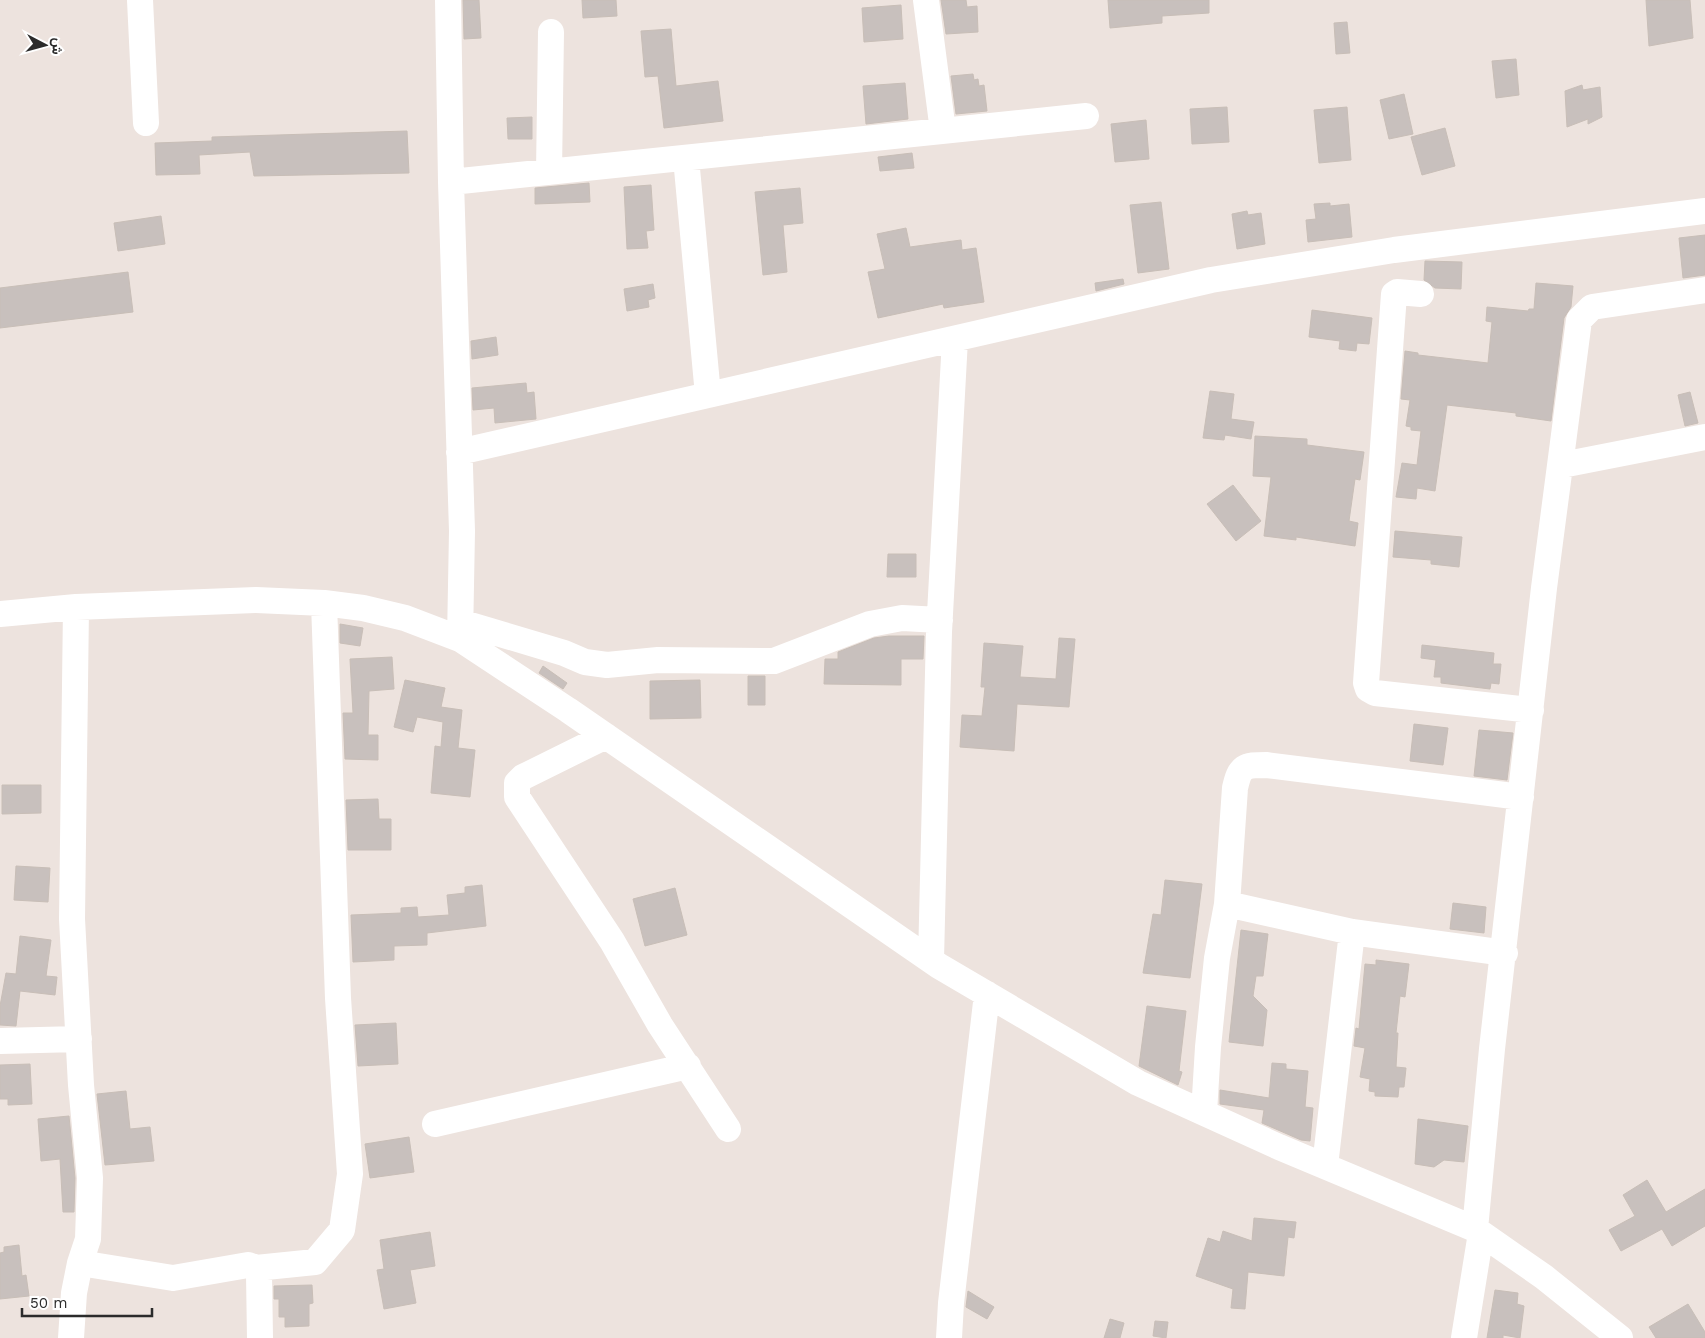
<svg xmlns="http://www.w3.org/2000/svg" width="1705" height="1338" viewBox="0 0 1705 1338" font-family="'Work Sans',Vazirmatn,sans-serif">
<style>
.building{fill:#c8c0bd;stroke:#c8beb7}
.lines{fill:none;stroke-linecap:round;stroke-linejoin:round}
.minor{stroke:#fff;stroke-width:26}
</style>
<rect width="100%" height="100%" fill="#ede3de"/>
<path class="building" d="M463,0H479L481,38L464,39Z
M582,0H616L617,16L583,18Z
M941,0H966L967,7L977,6L978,32L946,34Z
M1108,0H1209V13L1162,16V23L1110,28Z
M1646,0H1690L1693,38L1649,46Z
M901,5L903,39L864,42L862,8Z
M1347,22L1350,53L1336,54L1334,23Z
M671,29L676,86L718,81L723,121L664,128L658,76L645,77L641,31Z
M1516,59L1519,95L1496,98L1492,61Z
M973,74L974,80L978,79L979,86L984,85L987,111L956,114L951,76Z
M905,83L908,119L866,124L863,86Z
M1582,85L1583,90L1600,87L1602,117L1588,124V119L1567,127L1565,91Z
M1404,94L1413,134L1389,139L1380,100Z
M1227,107L1229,142L1192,144L1190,109Z
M1347,107L1351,160L1319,163L1314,110Z
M532,117V139H508L507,118Z
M1146,120L1149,159L1115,162L1111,124Z
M1445,128L1455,166L1422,175L1411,137Z
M407,131L409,173L254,176L250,152L199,155L200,174L156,175L155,143L212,141V137Z
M912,153L914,168L880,171L878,157Z
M589,183L590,202L535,204V188Z
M651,185L654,230L646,231L648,248L627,249L624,187Z
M800,188L803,223L783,225L787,272L763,275L755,192Z
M1161,202L1169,269L1138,273L1130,205Z
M1330,203V206L1349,204L1352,237L1308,242L1306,220L1316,219L1314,204Z
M1247,211L1248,215L1261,213L1265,244L1237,249L1232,214Z
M161,216L165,244L118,251L114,223Z
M906,228L910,247L961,240L962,250L976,248L984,302L944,308L943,304L878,318L868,272L885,269L877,234Z
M1705,235V275L1683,278L1679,238Z
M1425,261L1462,262L1461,289L1435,288L1424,280Z
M128,272L133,312L0,328V288Z
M1123,279L1124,284L1096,291L1095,283Z
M1536,283L1573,286L1571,307L1564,318L1551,421L1516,416V413L1447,405L1435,491L1417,488L1416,499L1396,497L1402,463L1417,465L1421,431L1411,430V427L1406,426L1410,400L1401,399L1405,351L1418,353V355L1488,363L1492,322L1486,321L1487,307L1528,311L1529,309H1534Z
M653,284L655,298L648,300L649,307L627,311L624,289Z
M1312,310L1372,318L1369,344L1357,343L1356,351L1339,349L1340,341L1309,337Z
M496,337L498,355L472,359L471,341Z
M526,383L527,393L534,392L536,419L495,423L494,408L473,410L472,388Z
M1210,391L1234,394L1231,419L1254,422L1251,439L1225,435L1224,440L1203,438Z
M1690,392L1698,423L1685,426L1678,395Z
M1255,436L1307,439V445L1364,452L1360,480L1355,479L1349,521L1358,523L1355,546L1296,537V540L1264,536L1271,477L1253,476Z
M1233,485L1261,521L1236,541L1207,504Z
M1395,531L1462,537L1459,567L1431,564V560L1393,557Z
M888,554H916V577H887Z
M340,624L363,628L360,646L340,643Z
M889,636H924L923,659H901V685L824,684L825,659H838V652L874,638Z
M1059,638L1075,639L1069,707L1017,704L1014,751L960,747L962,715L982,716L985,687H981L984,643L1023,646L1020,677L1056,679Z
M1422,645L1494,653L1493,664H1501L1499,684L1491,683L1490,689L1441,683V677H1434L1436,660L1421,658Z
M392,657L394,689L369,691L368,735H378V760L345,759L343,713H353L350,659Z
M543,666L567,683L563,689L539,673Z
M748,676H765V705H748Z
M405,680L445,688L441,707L462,710L458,748L475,750L470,797L431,793L435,746L441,747L443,722L417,717L413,732L394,727Z
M700,680L701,718L650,719V681Z
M1414,724L1448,728L1443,765L1410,761Z
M1479,730L1513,733L1507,780L1474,776Z
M2,785H41V813L2,814Z
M378,799L379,819H391V850H348L346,800Z
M16,866L50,868L48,902L14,900Z
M1165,880L1202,884L1190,978L1143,973L1153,914L1161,915Z
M482,885L486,926L427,933V945L394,946V960L353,962L351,915L401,913V908L417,907L418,917L449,915L447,895L465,893V887Z
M675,888L687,935L645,946L633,899Z
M1453,903L1486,907L1484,933L1450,929Z
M1241,930L1268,934L1263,976H1256L1253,996L1267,1010L1263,1046L1229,1042Z
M20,936L51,940L46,976L57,977L55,995L20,991L16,1026L0,1025V1006L6,973L16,974Z
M1376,960L1409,964L1405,997L1400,996L1396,1033H1398L1396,1067L1406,1068L1404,1087H1399L1398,1097L1375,1096V1092L1369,1091L1370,1079L1360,1077L1365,1048L1354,1046L1356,1028L1359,1029L1365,964L1376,965Z
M1147,1006L1186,1011L1179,1071L1182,1072L1178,1085L1139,1066Z
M396,1023L398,1064L358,1066L355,1025Z
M1272,1063L1286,1064V1069L1308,1071L1305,1107L1313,1108L1310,1141L1301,1140L1262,1123L1264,1110L1220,1104V1090L1269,1098Z
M30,1064L32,1104L8,1105V1099H0V1065Z
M126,1091L130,1129L150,1127L154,1161L105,1165L97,1094Z
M69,1116L75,1178L74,1212H63L60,1159L41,1161L38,1119Z
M1418,1119L1468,1126L1464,1162L1444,1160L1434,1167L1415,1164Z
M409,1137L414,1172L370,1178L365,1144Z
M1647,1180L1666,1212L1705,1189V1226L1672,1246L1662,1229L1621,1251L1609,1230L1635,1216L1623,1195Z
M1254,1218L1296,1222L1294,1238L1288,1237L1284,1276L1248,1272L1245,1309L1231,1308L1233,1289L1196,1276L1208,1238L1220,1242L1223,1231L1252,1241Z
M430,1232L435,1266L410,1270L416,1303L384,1309L377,1270L384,1269L380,1240Z
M19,1245L22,1276L26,1275L29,1296L0,1299V1253L4,1252V1247Z
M312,1285L313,1303L309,1304V1326L285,1327V1317H279V1299H274V1286Z
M1495,1290L1518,1293L1517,1304L1524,1306L1520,1338L1503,1335V1338H1487Z
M968,1291L994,1307L987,1319L966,1307Z
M1688,1304L1705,1332V1338H1656L1649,1327Z
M1110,1319L1124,1323L1120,1338H1104Z
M1155,1321L1168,1322L1166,1338L1153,1336Z"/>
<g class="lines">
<path class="minor" d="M140,0L146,123
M448,0L451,182L462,531L460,639
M926,0L943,131
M686,158L708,395
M549,172L551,32
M451,182L1086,116
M1421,294L1397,292L1394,294L1366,683L1368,689L1375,693L1531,710
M459,452L1211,280L1394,250L1705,211
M1562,465L1705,437
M0,614L76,607L256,600L324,603L363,608L405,618L460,639L568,710L939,966L1138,1083L1279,1147L1475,1229L1544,1277L1620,1338
M460,622L564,653L585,662L607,665L658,660L774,661L870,624L902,618L940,620
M606,736L523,777L517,783V797L612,941L660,1025L728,1129
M1227,904L1352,932L1505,953
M931,960L939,632L955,339
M0,1041L79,1039
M1204,1113L1208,1047L1217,958L1227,904L1235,788C1240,766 1244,765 1266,765L1521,797
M435,1124L688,1066
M1325,1166L1352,932
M1475,1229L1492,1049L1544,588L1579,320L1592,307L1705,290
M80,1263L173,1278L248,1265L256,1268L259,1274L260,1338
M256,1268L315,1262L342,1230L350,1174L338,998L324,603
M71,1338L74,1293L80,1263L88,1239L90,1178L81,1085L72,919L76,607
M949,1338L951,1303L987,994
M1464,1338L1481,1233"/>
</g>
<g transform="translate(45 45) rotate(96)" stroke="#ffffff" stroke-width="4" paint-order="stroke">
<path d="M0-4L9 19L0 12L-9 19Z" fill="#2b2b2b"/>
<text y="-8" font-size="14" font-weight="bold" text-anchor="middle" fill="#2b2b2b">ش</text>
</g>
<path d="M22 1308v8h130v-8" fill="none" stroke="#2b2b2b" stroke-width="2.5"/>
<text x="30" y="1308" font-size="15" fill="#2b2b2b" stroke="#ffffff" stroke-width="4" paint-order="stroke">50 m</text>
</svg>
